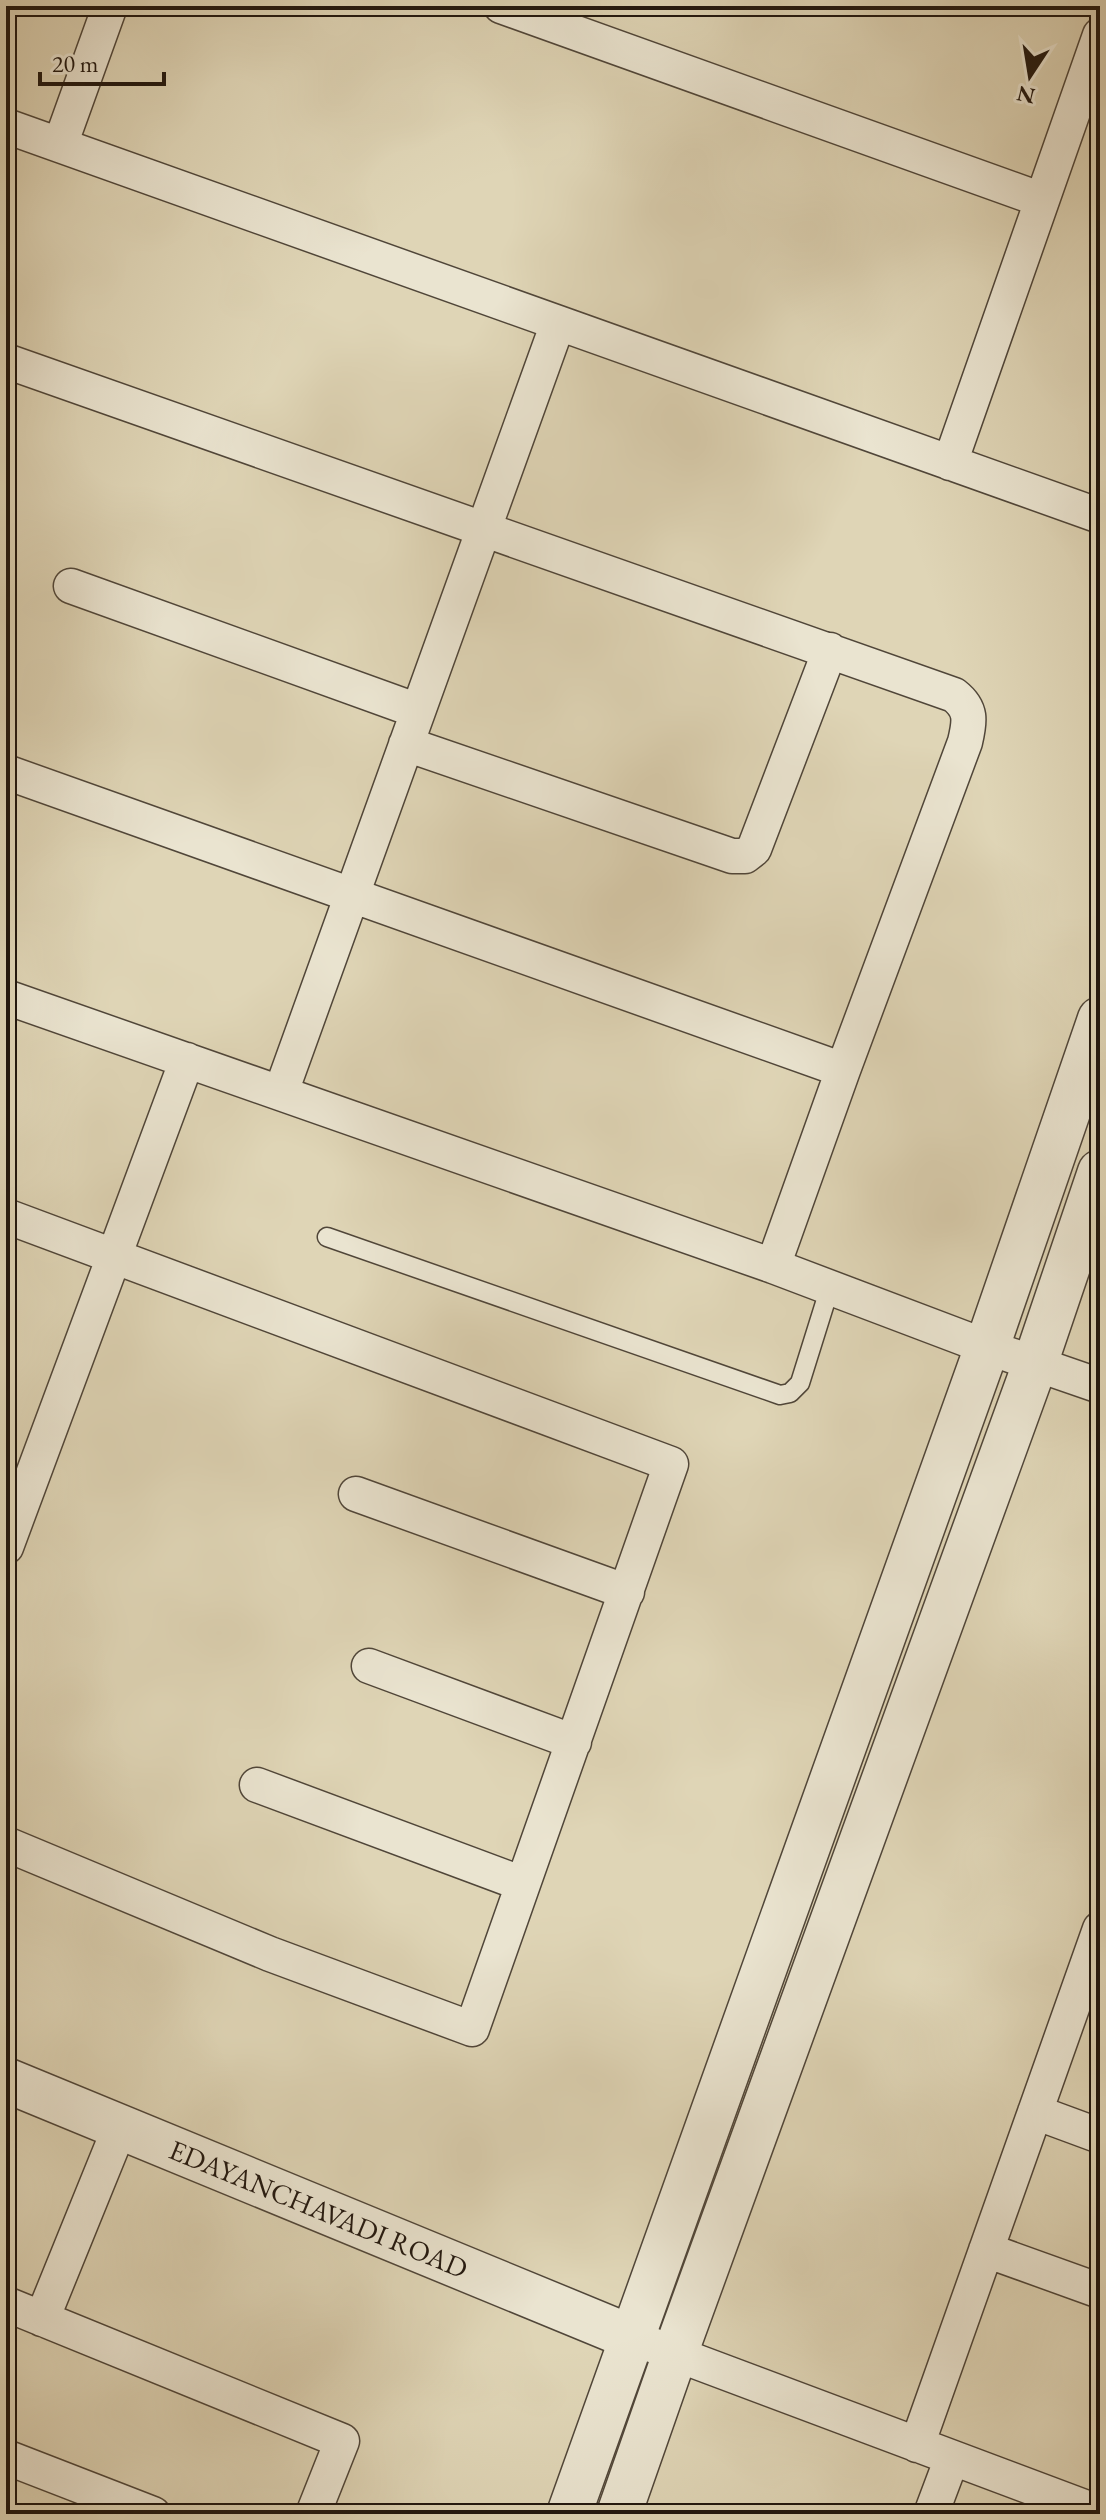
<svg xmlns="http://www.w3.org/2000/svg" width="1106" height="2520" viewBox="0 0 1106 2520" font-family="'EB Garamond',serif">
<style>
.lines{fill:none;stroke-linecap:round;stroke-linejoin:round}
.service-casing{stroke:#504639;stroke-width:21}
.minor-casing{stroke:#504639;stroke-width:37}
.tertiary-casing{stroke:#504639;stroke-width:47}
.service{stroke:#eae4d0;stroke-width:18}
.minor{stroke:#eae4d0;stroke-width:34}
.tertiary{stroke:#eae4d0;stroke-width:44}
.labels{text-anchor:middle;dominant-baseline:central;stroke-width:6;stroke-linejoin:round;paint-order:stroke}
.street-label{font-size:28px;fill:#21170f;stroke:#eae4d0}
</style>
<rect width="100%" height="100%" fill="#dfd5b6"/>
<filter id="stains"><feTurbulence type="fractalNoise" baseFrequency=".0025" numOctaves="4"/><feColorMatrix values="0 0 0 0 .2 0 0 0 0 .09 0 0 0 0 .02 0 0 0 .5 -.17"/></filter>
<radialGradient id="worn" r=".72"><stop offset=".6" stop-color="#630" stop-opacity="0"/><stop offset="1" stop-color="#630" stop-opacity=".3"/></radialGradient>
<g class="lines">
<g class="service-casing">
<path id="service" d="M327,1237L780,1395L790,1393L800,1383L830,1287"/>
</g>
<g class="minor-casing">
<path id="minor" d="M501,6L1042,200
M6,126L1100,516
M60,145L110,6
M6,361L954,695C972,709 970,721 965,742L843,1070L773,1266
M950,463L1100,35
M71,586L418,711
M406,744L732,856H745L754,849L830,650
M6,772L843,1070
M6,997L773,1266L987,1347L1100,1386
M281,1092L558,323
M6,1216L671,1464L472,2029L270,1954L6,1844
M356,1494L627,1592
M6,1547L187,1060
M369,1666L574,1742
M257,1785L523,1884
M1035,2112L1100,2136
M986,2250L1100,2291
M6,2304L342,2441L313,2514
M42,2319L120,2127
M652,2345L1100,2513
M917,2445L1100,1929
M6,2457L153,2514
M931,2514L952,2458"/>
</g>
<g class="tertiary-casing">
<g id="tertiary">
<path id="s1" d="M6,2080L633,2338"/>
<path d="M569,2514L987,1347L1100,1019"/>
<path d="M619,2514L675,2354L1035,1364L1100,1172"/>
</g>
</g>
<use href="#service" class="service"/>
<use href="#minor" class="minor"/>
<use href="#tertiary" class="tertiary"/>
</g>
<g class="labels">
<g class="street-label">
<text stroke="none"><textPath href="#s1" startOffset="338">EDAYANCHAVADI ROAD</textPath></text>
</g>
</g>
<rect width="1106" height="2520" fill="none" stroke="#dfd5b6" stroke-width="32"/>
<rect x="8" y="8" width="1090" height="2504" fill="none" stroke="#21170f" stroke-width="4"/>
<rect x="16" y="16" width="1074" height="2488" fill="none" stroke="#21170f" stroke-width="2"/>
<g transform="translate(1030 76) rotate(192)" stroke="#eae4d0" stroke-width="6" paint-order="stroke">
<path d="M0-6L14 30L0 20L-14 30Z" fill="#21170f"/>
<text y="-12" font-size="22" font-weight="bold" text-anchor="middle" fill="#21170f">N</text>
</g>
<path d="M40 72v12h124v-12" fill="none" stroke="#21170f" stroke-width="4"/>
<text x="52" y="72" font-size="24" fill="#21170f" stroke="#eae4d0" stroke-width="6" paint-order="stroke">20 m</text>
<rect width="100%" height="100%" filter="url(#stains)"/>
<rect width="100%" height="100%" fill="url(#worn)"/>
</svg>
